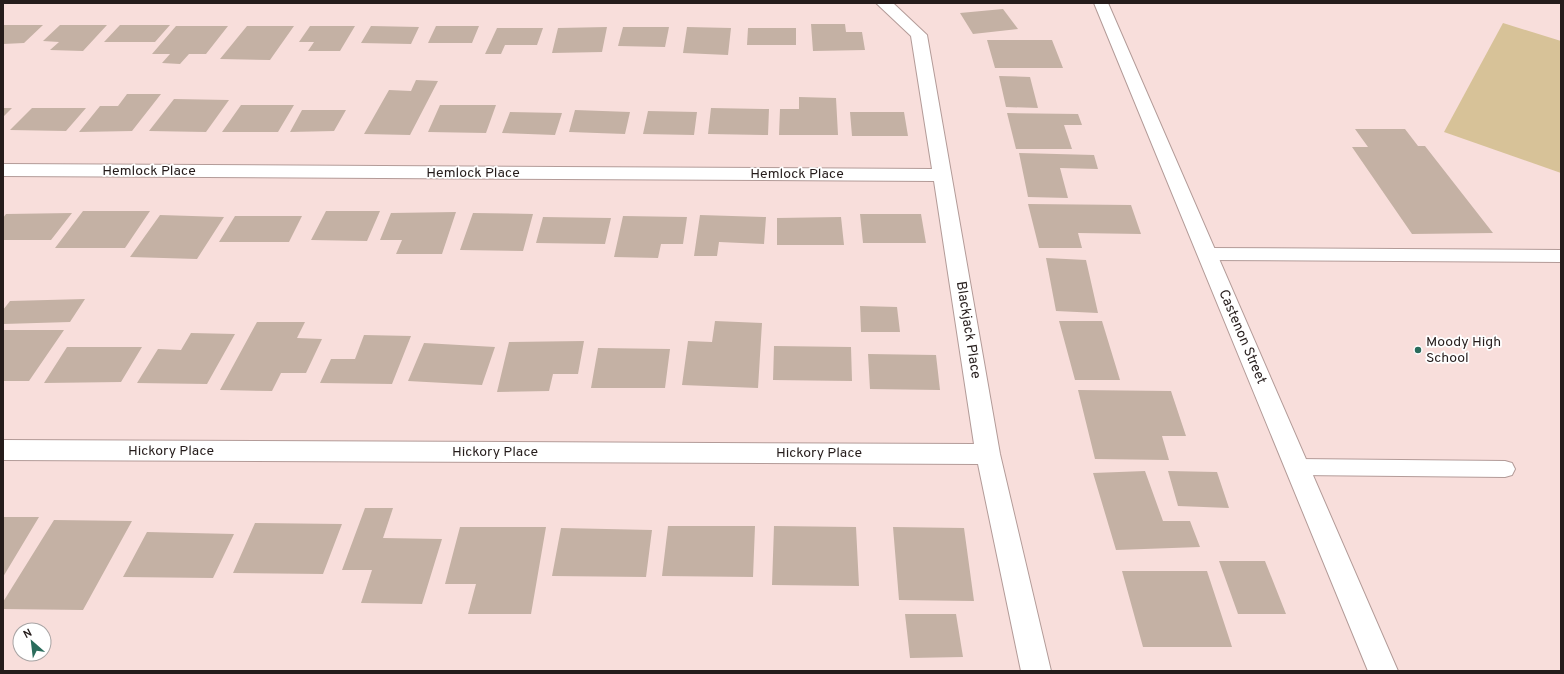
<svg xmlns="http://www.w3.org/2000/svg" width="1564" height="674" viewBox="0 0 1564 674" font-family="Overpass,sans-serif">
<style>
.green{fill:#d7c298}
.building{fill:#c4b1a4}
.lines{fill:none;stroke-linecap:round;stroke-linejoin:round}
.lane-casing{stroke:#b39b98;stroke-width:2}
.street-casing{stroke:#b39b98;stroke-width:2}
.lane{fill:#fff;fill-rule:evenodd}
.street{fill:#fff;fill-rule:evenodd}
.poi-dot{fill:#2a6c5c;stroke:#fff;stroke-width:1.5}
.labels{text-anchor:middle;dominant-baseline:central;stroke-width:3.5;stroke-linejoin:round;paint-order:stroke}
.street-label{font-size:14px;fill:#251c1b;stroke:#fff}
.poi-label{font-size:14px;fill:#251c1b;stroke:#fff;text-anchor:start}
</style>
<rect width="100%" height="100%" fill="#f8dedb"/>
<path class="green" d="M1503,23L1561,41V173L1444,132Z"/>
<path class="building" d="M1003,9L1018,29L973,34L960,13Z
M811,24H845L846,32H862L865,50L813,51Z
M3,25H43L24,43L3,44Z
M60,25H107L83,51L50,50L59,42L43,41Z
M120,25H170L155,42H104Z
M176,26H228L206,54H189L180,64L162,63L170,54H152Z
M247,26H294L270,60L220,59Z
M310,26H355L340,51H308L314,42H299Z
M371,26L419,27L411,44L361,43Z
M436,26H479L472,43H428Z
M607,27L602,52L552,53L558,28Z
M623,27H669L665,47L618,46Z
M687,27L731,28L728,55L683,53Z
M497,28H543L537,45H505L501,54H485Z
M748,28H796V45H747Z
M987,40H1052L1063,68H995Z
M999,76L1030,77L1038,108L1006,107Z
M416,80L438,81L410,135L364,134L389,90L411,91Z
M127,94H161L132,131L79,132L100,106H118Z
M799,97L836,98L838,135H779L780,109H799Z
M174,99L229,100L206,132L149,131Z
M241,105H294L278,132H222Z
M440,105H496L486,133L428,132Z
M3,108H12L3,117Z
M32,108H86L66,131L10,130Z
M711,108L769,109L768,135L708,134Z
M302,110H346L334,131L290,132Z
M575,110L630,112L625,134L569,132Z
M648,111L697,112L694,135L643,134Z
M510,112L562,113L555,135L502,133Z
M850,112H904L908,136H852Z
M1007,113L1078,114L1082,125H1064L1072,149H1016Z
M1355,129H1405L1418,146H1425L1493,233L1412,234L1352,147H1368Z
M1019,153L1094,155L1098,169L1060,168L1068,198L1028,197Z
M1028,204L1131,205L1141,234L1078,233L1082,248H1039Z
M83,211H150L125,248H55Z
M326,211H380L367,241L311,240Z
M456,212L442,254H396L402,240H380L391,213Z
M72,213L51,240H3V218L6,214Z
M473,213L533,214L523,251L460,250Z
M860,214H921L926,243H863Z
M160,215L224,217L197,259L130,257Z
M700,215L766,217L764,244L719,242L717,256H694Z
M235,216H302L289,242H219Z
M623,216L687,217L683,244H661L658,258L614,257Z
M543,217L611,218L605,244L536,243Z
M841,217L844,245H777V218Z
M1046,258L1086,260L1098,313L1056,311Z
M85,299L70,322L3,324V310L10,301Z
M860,306L897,307L900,332H861Z
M715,321L762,323L758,388L682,385L688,341L712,342Z
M1059,321H1102L1120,380H1075Z
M257,322H305L297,338L322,339L306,373H281L272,391L220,390Z
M3,330H64L29,381H3Z
M191,333L235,334L207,384L137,383L158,349L181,350Z
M364,335L411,336L392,384L320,383L331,359H355Z
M584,341L578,374H553L549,391L497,392L509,342Z
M424,343L495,347L482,385L408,381Z
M774,346L851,347L852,381L773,380Z
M67,347H142L121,382L44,383Z
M598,348L670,349L665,388H591Z
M868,354L936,355L940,390L870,389Z
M1078,390L1171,391L1186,436H1162L1169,460L1095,459Z
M1145,471L1163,521H1190L1200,547L1116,550L1093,473Z
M1168,471L1217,472L1229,508L1178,506Z
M365,508H393L383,538L442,539L422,604L361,603L372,570H342Z
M3,517H39L3,577Z
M54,520L132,521L83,610L3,609V602Z
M255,523L342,524L323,574L233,573Z
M668,526H755L753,577L662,576Z
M774,526L856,527L859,586L772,585Z
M460,527H546L531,614H468L476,584H445Z
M893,527L964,528L974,601L899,600Z
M561,528L652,530L646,577L552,576Z
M147,532L234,534L213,578L123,577Z
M1219,561H1265L1286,614H1238Z
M1122,571H1207L1232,647H1143Z
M905,614H956L963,657L910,658Z"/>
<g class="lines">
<g class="lane-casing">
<path id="lane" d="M1207,248L1561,250V262L1207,260L1201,258L1199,254L1201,250Z
M1297,459L1505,461L1512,463L1515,469L1512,475L1505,477L1297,475L1290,473L1287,467L1290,461Z"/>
</g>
<g class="street-casing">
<path id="street" d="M876,3H893L927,35L1000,454L1051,671H1021L978,464L3,460V440L974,444L934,181L3,176V164L932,169L911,36Z
M1094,3H1108L1398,671H1368Z"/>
</g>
<use href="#lane" class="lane"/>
<use href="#street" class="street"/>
</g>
<circle class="poi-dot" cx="1418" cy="350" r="4"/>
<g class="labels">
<g class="street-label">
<text x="149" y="171">Hemlock Place</text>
<text x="473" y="173">Hemlock Place</text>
<text x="797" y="174">Hemlock Place</text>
<text transform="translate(968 330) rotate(81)">Blackjack Place</text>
<text transform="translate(1242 337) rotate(67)">Castenon Street</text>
<text x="171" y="451">Hickory Place</text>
<text x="495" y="452">Hickory Place</text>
<text x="819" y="453">Hickory Place</text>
</g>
<g class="poi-label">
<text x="1426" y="342">Moody High<tspan x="1426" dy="16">School</tspan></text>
</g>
</g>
<rect width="1564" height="674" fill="none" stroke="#251c1b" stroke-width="8"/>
<g transform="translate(32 642) rotate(332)"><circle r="19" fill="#ffffff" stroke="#a8a4a4"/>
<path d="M0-3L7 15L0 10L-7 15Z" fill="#2a6c5c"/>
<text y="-6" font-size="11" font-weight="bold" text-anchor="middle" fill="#251c1b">N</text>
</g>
</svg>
